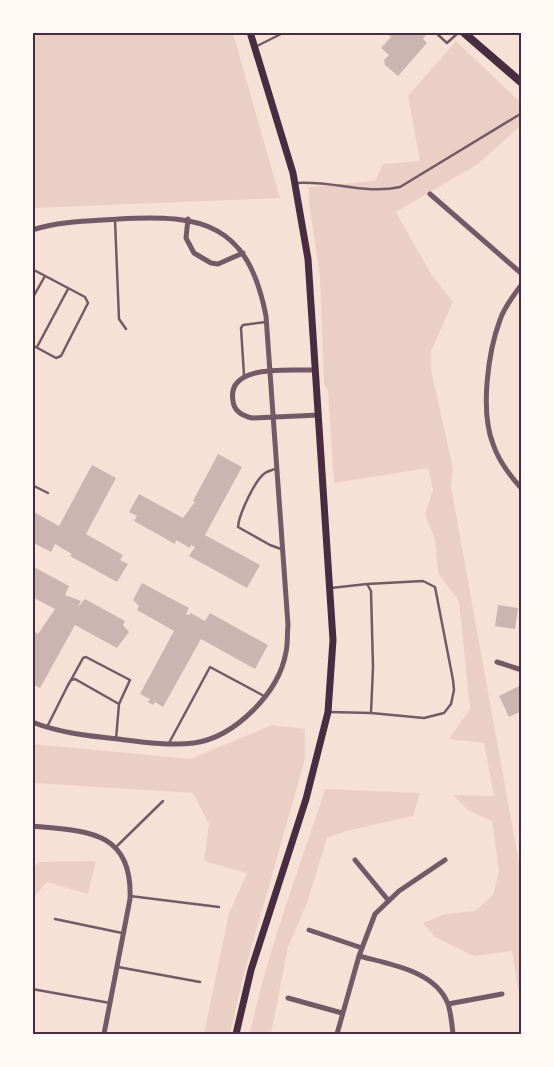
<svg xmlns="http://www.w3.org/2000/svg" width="554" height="1067" viewBox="0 0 554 1067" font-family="Karla,sans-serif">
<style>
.green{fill:#ebcfc5}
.building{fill:#ccb4b1}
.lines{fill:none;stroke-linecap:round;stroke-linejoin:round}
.service{stroke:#755966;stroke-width:2.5}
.minor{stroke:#755966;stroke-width:5}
.secondary{stroke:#4a2c40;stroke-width:7}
.primary{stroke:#4a2c40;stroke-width:8}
.neatline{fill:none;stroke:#4a2c40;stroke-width:2}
</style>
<rect width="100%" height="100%" fill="#f7e1d7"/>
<path class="green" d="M32,33H233L280,198L33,208Z
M456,41L521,103V125L478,164L396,212L431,274L453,302L431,351V370L453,468L451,487L521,874V1007L512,951L474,956L435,937L423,923L445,914L475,911L493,895L499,871L492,821L468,810L453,795L494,796L484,743L449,739L470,709L459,601L438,573L435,540L425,514L433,490L428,468L334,483L328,391L324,384L320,277L309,203V187L375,181L383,164L420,161L408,96Z
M272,725L305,729V759L242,981L230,1034H204L229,913L247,873L204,861L209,824L193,793L33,783V744L190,759Z
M325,789L420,793L413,816L346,831L327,838L307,903L288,947L271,1034H250C267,951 299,870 325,789Z
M96,861L88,894L47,882L33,898V867L40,862Z"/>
<path class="building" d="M386,32H428L423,39L427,43L398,76L385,65L384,60L389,55L381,48L391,37Z
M218,454L242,467L205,535L260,565L247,588L189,556L195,547L191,545L190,548L176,540L175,544L134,521L137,516L129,512L139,494L183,518L195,502L193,501Z
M92,465L116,478L86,534L123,555L120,560L128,564L117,582L70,556L72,554L55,544L51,552L32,542V511L59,526Z
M32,566L69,586L65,595L81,601L77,608L85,599L125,621L123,625L129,632L117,648L75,625L40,688L32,684V645L35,640L32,634L35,632L38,634L55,609L32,597Z
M142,583L189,608L186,614L189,615L191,613L205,621L210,613L268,645L255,669L201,639L163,707L155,702L153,705L148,702L150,699L140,694L174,631L137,610L139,606L133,600Z
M498,605L518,608L515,629L495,626Z
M519,686L522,691V711L509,717L499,696Z"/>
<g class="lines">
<path class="service" d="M435,32L447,43L459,32
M255,47L285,32
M296,183C332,180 365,195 400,187L522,113
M115,220L119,319L126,329
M32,269L85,297L88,303L61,356L56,358L32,345
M32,299L45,276
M37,347L68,289
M244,375L241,328L243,325L266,322
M277,468C273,470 268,471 265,473C255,480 239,514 238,527L270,545L281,549
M32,485L48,493
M367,584L423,581L435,587L453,680L454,690L451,704L444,713L424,718L371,713
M71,680L83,658L86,657L130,680L119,704
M330,712L371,713L373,667L371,591L367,584L331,588
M47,727L68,685L71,680L75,679L119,704L116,739
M169,743L210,667L264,696
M116,847L163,801
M130,896L219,907
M55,919L122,933
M118,967L200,982
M32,989L110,1003"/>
<path class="minor" d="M430,194L522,274
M188,219L186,238L194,253L211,263L218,264L243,253
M32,230C60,221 91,221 119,219C204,214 248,224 266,316L288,625C287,634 288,643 286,652C279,693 235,737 194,743C170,746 142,742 118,739C89,736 60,733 32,722
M522,284C514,295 504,307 500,320C488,352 480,411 493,444C498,459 510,476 522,489
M315,370C291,371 226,363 233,401C234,411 243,416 252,418L319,415
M497,662L522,670
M32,826C86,831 133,830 130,899L104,1034
M355,860L388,900
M309,930L362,948
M359,956C389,964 436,971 448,1004C451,1013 452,1025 453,1034
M288,998L342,1013
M448,1004L502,994
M337,1034L359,956L375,914L399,891L445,860"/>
<path class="secondary" d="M236,1034L251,970L306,799L328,712L333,640L308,259L293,173L250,32"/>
<path class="primary" d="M463,32L522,83"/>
</g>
<rect width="554" height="1067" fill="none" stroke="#fffaf5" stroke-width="68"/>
<rect x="34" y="34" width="486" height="999" class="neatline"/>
</svg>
